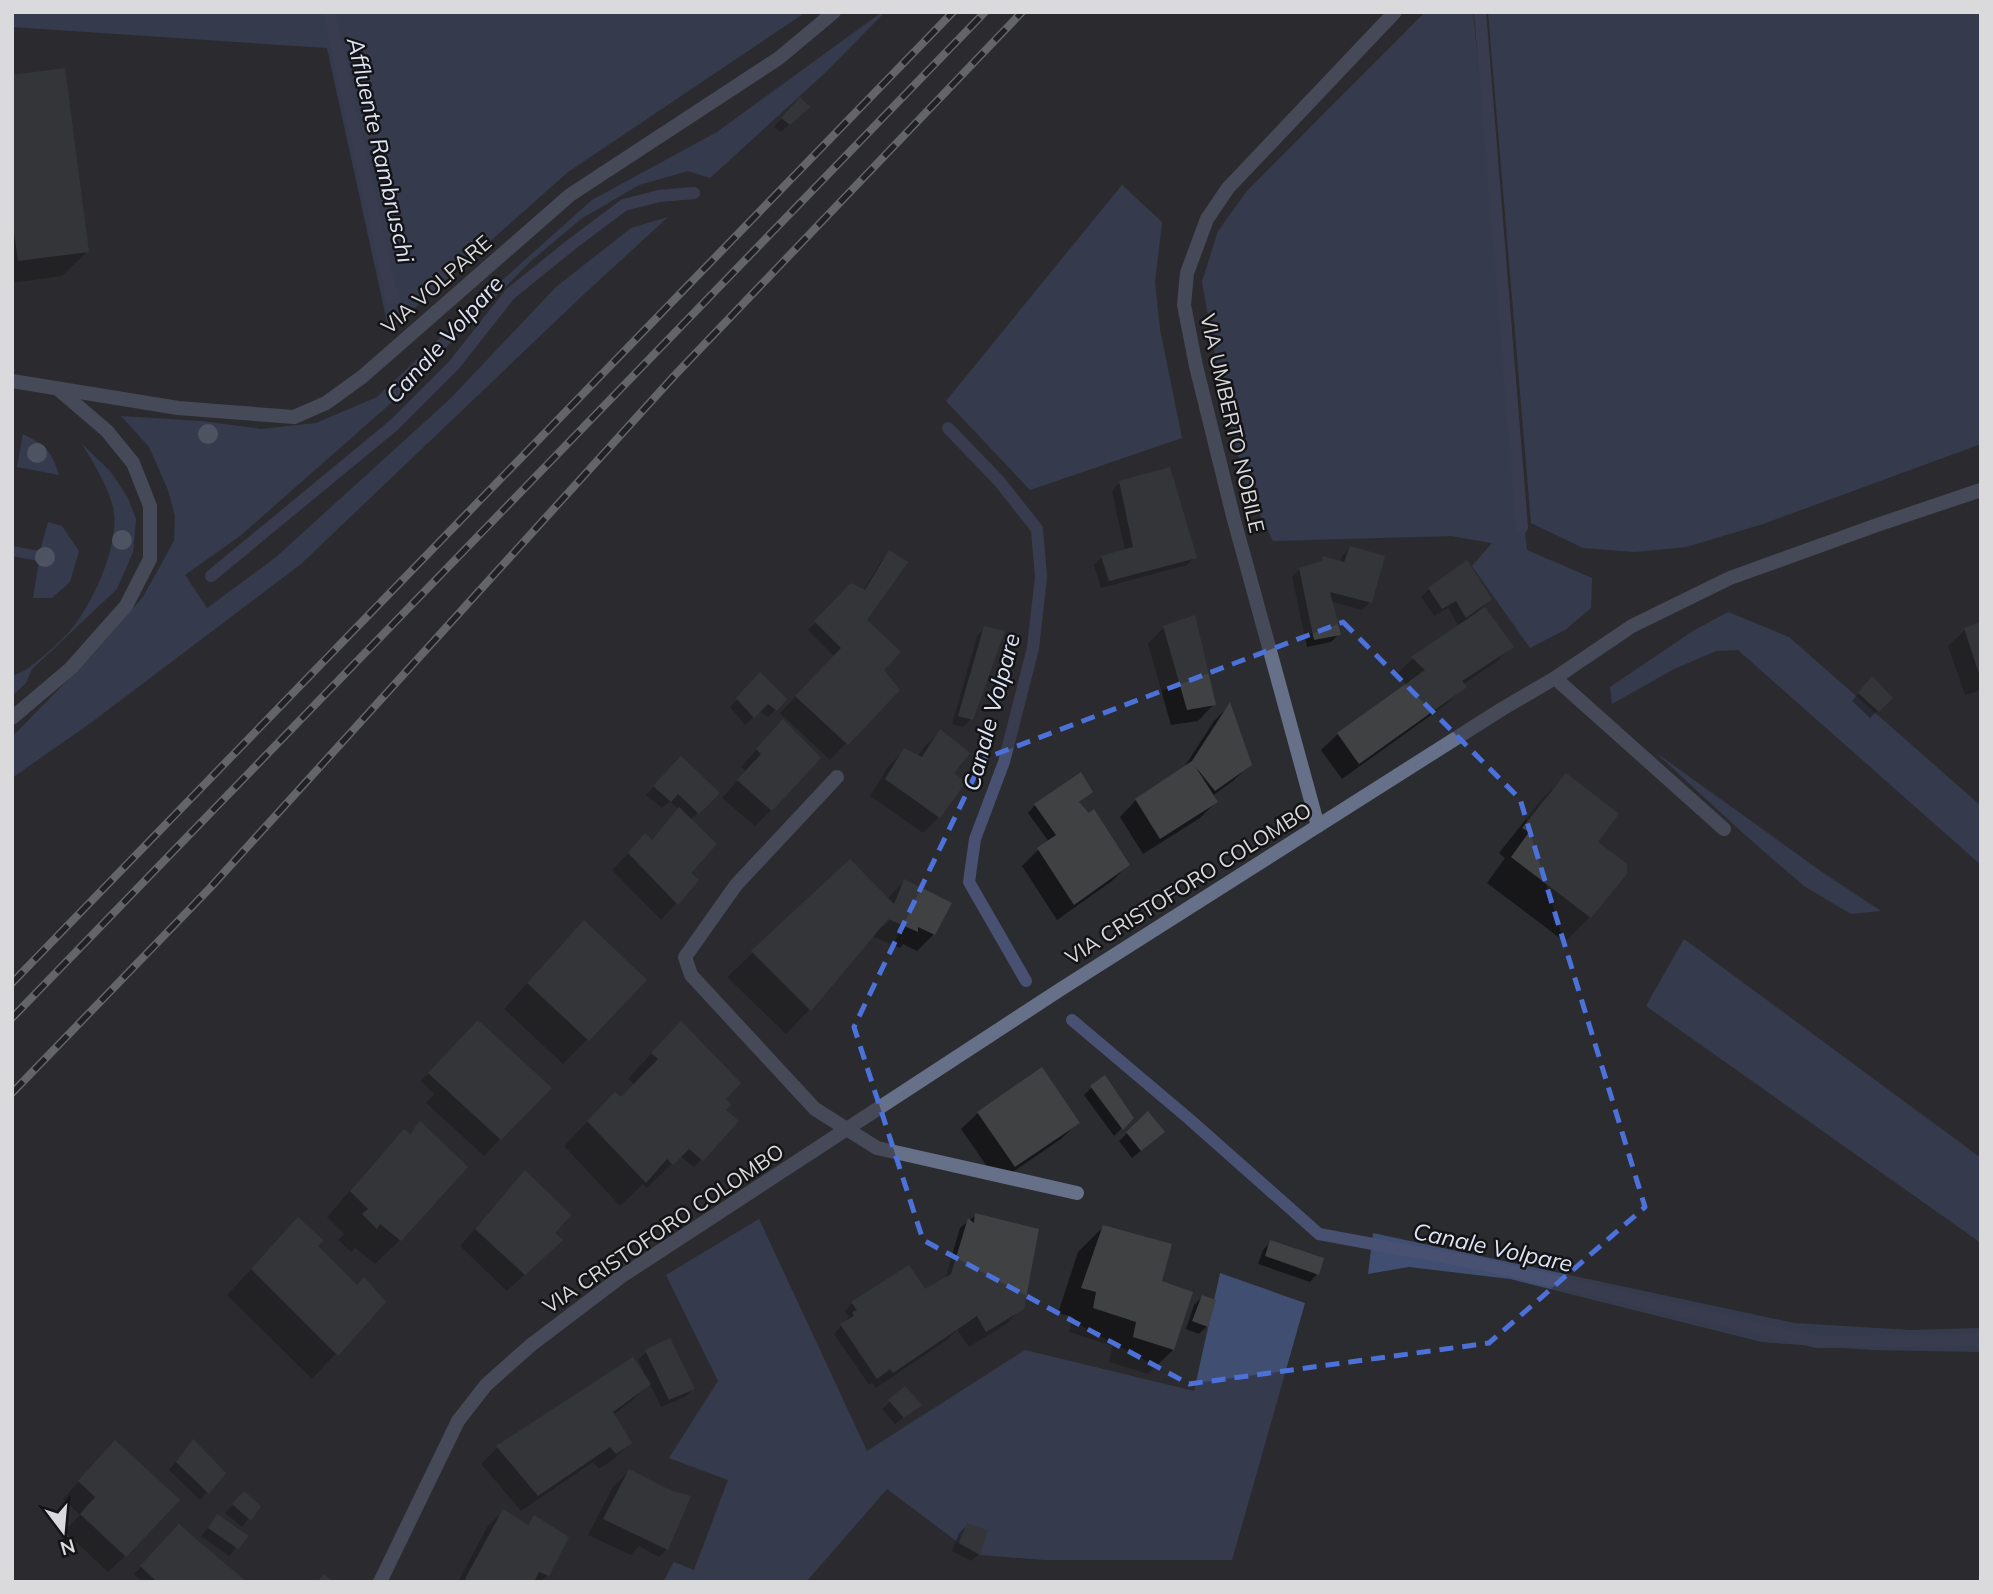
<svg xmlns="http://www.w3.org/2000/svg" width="1993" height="1594" viewBox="0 0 1993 1594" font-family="Mulish,sans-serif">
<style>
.green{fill:#404e71}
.shadow{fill:#0007;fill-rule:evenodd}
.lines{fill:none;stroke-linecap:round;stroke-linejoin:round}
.stream{stroke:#495173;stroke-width:12}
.building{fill:#3f4143}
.service{stroke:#667089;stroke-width:14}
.minor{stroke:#667089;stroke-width:14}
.rail-casing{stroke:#a9aaac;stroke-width:8}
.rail{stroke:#141416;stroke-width:5;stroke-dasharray:16;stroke-linecap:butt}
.tree{fill:#7984a0}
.marked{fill:none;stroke:#4c71d9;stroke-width:5;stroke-dasharray:14 9;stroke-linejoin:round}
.labels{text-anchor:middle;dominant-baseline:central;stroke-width:5;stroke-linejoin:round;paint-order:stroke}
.street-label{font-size:21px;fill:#dadadc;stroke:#141416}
.water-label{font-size:23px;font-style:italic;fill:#dde4f5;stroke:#141416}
</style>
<rect width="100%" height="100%" fill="#2b2c2f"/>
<path class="green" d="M12,12H806L568,172L389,331L327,48L12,27Z
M882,12H885L826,72L710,178L688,171L639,185L581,219L531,261L390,404L240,536L185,575L207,608L275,558L450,399L556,287L631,228L668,217L582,296L301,564L92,722L12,778V737L94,653L143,597L174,541L175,516L168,490L149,447L121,416L201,421L261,429L316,423L377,397L479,301L592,200L717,132Z
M1425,12H1473L1527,550L1592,578L1591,608L1565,630L1530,648L1472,566L1492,543L1451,536L1273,541L1247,488L1224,404L1202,282L1218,231L1247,191Z
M1488,12L1981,13V444L1763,524L1686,547L1635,552L1583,548L1531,523Z
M1122,185L1162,222L1155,282L1160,329L1182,438L1030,490L946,401Z
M23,434C45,445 52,451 59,475L17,467Z
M82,444L111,472L128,498L136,519L133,552L117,589L32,669L26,683L12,696V676C19,673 26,671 31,666C43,657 65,638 74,626C95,598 121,542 113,507C107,484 94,464 82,444Z
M48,522L62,526L79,551L70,582L52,598H33L39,561L12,556V546L40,551Z
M1728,612L1789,637L1981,806V865L1738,650L1716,651L1674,669L1612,704L1610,687L1693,631Z
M1655,752L1822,872L1881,911L1851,914L1804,886L1744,834Z
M1684,939L1981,1158V1243L1646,1006Z
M759,1219L867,1451L1025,1350L1194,1391L1220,1273L1305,1303L1232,1560H1046L980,1555L959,1543L887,1489L806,1582H663L674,1562L694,1570L728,1480L669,1458L718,1381L666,1275Z
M1373,1233L1794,1323L1910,1330L1981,1328V1352L1872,1350L1762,1342L1510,1279L1409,1267L1368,1274Z"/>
<path class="shadow" d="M12,77L87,252L62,276L12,283Z
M792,107L800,115L781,132L774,127Z
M1119,483L1195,557L1187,565L1101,588L1094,565L1102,557L1125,551L1112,491Z
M1350,548L1370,602L1362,610L1330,601L1339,634L1331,642L1307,647L1292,577L1300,569L1318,564L1324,558L1340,562L1342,556Z
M890,553L865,620L881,670L898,689L830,760L780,713L834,656L808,630L851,585L863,591L882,560Z
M1429,589L1490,599L1476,613L1511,647L1495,663L1462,685L1464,687L1448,703L1342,779L1321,750L1338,734L1407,685L1396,675L1412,659L1459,627L1448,608L1434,616L1421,597Z
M1981,624V690L1965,695L1948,646L1965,630Z
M1164,627L1214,704L1198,721L1171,725L1148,644Z
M985,628L971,719L963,727L952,724L977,636Z
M760,675L776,709L768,717L759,711L745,725L730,707Z
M1865,686L1891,698L1870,718L1852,701Z
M1230,705L1250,765L1233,781L1212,796L1216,802L1200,818L1143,854L1120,817L1136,800L1183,769L1214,721Z
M940,731L951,773L939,817L923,833L870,796L888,767L904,750L917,757L924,747Z
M767,738L771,810L755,826L722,798L746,771L741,767Z
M681,758L717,793L690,820L688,874L697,880L661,920L612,870L645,836L650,841L679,810L670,801L662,808L646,795Z
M1566,775L1596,842L1625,873L1590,917L1565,942L1487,883L1505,858L1499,853L1541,800Z
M1091,792L1078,803L1128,865L1112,881L1057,920L1022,866L1039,849L1049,842L1028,813L1035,805Z
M850,862L887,899L904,881L934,934L917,951L903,944L900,948L872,936L810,1009L786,1034L727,977ZM887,918H892L883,927L881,925Z
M584,922L645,980L563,1064L504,1009L559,947Z
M478,1022L549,1088L484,1156L426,1103L434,1094L421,1081Z
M656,1048L724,1099L722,1112L736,1121L694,1167L680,1156L647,1188L643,1184L620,1206L564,1146L590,1119L621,1099L635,1085L628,1079Z
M1092,1087L1132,1118L1114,1136L1084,1095Z
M978,1113L1078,1123L1061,1139L998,1182L961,1129Z
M1148,1114L1155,1139L1132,1158L1119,1141Z
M420,1123L400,1240L375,1264L355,1248L351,1252L338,1240L344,1234L327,1217L380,1156L404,1132L408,1135Z
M525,1173L553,1233L544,1256L507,1291L460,1246L509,1189Z
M976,1215L1022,1308L1005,1325L969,1347L957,1330L947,1340L876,1388L872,1383L869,1385L834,1334L849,1317L845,1311L852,1303L925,1292L945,1279L960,1228Z
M298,1219L316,1247L357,1287L384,1302L312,1379L227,1295Z
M1103,1227L1160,1282L1173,1350L1148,1374L1109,1362L1112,1346L1069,1332L1073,1317L1058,1313L1078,1252Z
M1271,1242L1317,1274L1310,1282L1258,1264L1263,1250Z
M1202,1297L1207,1326L1199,1334L1186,1329L1194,1305Z
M646,1352L693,1389L685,1397L661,1407L649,1383L632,1401L613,1415L630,1443L614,1459L599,1469L593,1462L521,1511L481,1464L497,1448L632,1359L643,1376L645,1375L638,1360Z
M905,1388L919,1405L895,1424L882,1409Z
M193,1442L224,1473L200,1500L169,1470Z
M99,1459L125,1556L108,1572L64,1531L80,1515L63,1499Z
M629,1471L669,1491L689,1497L666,1550L659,1557L639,1546L631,1555L588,1535L613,1487Z
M244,1494L259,1506L242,1527L225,1513Z
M503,1511L526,1526L534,1517L547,1575L541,1582H458L487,1527Z
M217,1517L246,1536L229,1556L201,1536Z
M967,1525L979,1554L971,1561L952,1551L959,1533Z
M171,1534L244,1582H142L134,1574Z"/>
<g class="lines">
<path class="stream" d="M329,12L392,298
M1480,12L1522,527
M948,428L999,481L1037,529L1041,577L1033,648L1004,762L975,839L969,882L1026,981
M211,576L394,425L454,365L510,294L572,244L624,205L659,196L694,193
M1072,1020L1188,1118L1319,1234L1481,1264L1817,1342L1981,1340"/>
</g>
<path class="building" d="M65,68L89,252L18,261L12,217V75Z
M800,97L810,107L790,125L781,118Z
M1170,467L1197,558L1109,581L1101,556L1133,547L1119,481Z
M1350,546L1385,556L1372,603L1330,592L1341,635L1314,640L1299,568L1322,561L1323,556L1344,562Z
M889,550L908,562L867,620L901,652L884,670L900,690L848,745L795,696L841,648L814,621L851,583L865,590Z
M1467,560L1492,599L1466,618L1456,601L1442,609L1428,588Z
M1485,607L1514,647L1462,681L1467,687L1359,764L1337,733L1425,670L1411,657Z
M1195,615L1216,705L1187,710L1163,626Z
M1981,622V677H1980L1964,628Z
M984,626L1005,631L973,720L958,716Z
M760,672L787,699L777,711L768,704L754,718L736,698Z
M1872,676L1893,698L1879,712L1858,693Z
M1230,702L1252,765L1215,791L1195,766L1218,802L1160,839L1135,799L1192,761Z
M783,719L821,758L772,811L737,780L761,754L756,749Z
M940,729L970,753L954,773L966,782L940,818L885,779L904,748L922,757Z
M681,756L720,793L699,814L678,794L671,802L653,786Z
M1081,772L1093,792L1079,802L1089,813L1094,809L1130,865L1074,905L1037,848L1056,835L1034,804Z
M1566,773L1619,814L1598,842L1627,864V874L1591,918L1511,857L1529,832L1522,828Z
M679,807L717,844L691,873L699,880L678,905L628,853L645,833L652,840Z
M850,859L894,904L904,879L952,903L935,935L918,927V932L888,919L811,1011L751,951Z
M584,920L647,980L589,1041L527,983Z
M478,1020L552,1088L501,1140L428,1073Z
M681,1021L741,1083L726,1099L731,1105L726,1110L739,1121L703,1161L689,1149L673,1165L667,1159L646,1183L587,1121L615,1092L621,1097L658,1059L651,1053Z
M1042,1067L1080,1123L1015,1167L977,1112Z
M1105,1075L1134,1118L1123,1130L1090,1086Z
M1148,1111L1165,1132L1141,1151L1126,1132Z
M420,1121L468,1167L401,1241L380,1224L377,1229L362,1214L368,1209L350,1191L404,1129L410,1134Z
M525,1170L571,1215L555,1233L563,1240L525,1275L475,1229Z
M975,1213L1039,1229L1024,1309L986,1332L977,1316L893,1373L890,1369L877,1379L840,1324L854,1316L852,1312L857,1310L851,1302L909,1265L925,1289L951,1274L968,1218L974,1223Z
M298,1217L324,1241L318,1246L357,1285L364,1277L386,1302L338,1356L251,1269Z
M1103,1225L1172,1244L1162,1281L1193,1292L1174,1350L1133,1337L1136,1322L1093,1308L1096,1292L1081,1288Z
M1270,1240L1324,1258L1319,1275L1265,1256Z
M1202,1295L1216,1300L1208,1327L1192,1321Z
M670,1338L695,1389L669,1400L645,1350Z
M633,1357L651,1384L613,1412L632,1443L616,1454L610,1447L538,1496L496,1446Z
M905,1386L922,1405L904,1418L888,1400Z
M193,1439L226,1473L209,1494L176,1462Z
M115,1440L180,1500L126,1557L80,1514L95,1497L78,1481Z
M629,1469L672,1491L691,1496L668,1550L603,1519Z
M244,1491L261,1506L251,1521L232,1504Z
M503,1509L528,1525L534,1515L569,1537L549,1576L539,1572L534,1582H470L465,1579Z
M217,1514L249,1536L238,1549L208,1528Z
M967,1523L988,1530L980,1555L959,1543Z
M179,1524L197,1540L247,1582H157L140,1566Z
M324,1574L332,1582H317Z"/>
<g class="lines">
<path class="service" d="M12,718L71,668L126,606L150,559V506L133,463L107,431L58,389"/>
<path class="minor" d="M12,381L178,408L294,417L326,403L362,377L570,195L779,58L834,12
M1555,678L1724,829
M837,777L736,885L685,957L691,975L815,1109L877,1148L1077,1193
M1318,826L1233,516L1196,366L1184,305L1187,273L1207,219L1228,188L1395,12
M380,1582L458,1421L486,1385L531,1345L622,1276L1061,989L1502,709L1555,678L1632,626L1730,578L1877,525L1981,490"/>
<g class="rail-casing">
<path id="rail" d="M12,983L953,12
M12,1018L985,12
M12,1093L210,888L675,375L1022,12"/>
</g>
<use href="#rail" class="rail"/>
</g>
<g class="tree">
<circle cx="208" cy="434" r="10"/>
<circle cx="37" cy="453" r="10"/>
<circle cx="122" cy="540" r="10"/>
<circle cx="45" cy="557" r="10"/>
</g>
<path d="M0 0H1993V1594H0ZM1343,622L1520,799L1645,1207L1489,1343L1189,1384L923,1240L854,1027L983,759Z" fill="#2b2c2f" fill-opacity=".55" fill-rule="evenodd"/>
<path class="marked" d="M1343,622L1520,799L1645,1207L1489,1343L1189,1384L923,1240L854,1027L983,759Z"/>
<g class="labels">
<g class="street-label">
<text transform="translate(436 284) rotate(-41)">VIA VOLPARE</text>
<text transform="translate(1233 423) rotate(77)">VIA UMBERTO NOBILE</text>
<text transform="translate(1188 883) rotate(-32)">VIA CRISTOFORO COLOMBO</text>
<text transform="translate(663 1228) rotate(-34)">VIA CRISTOFORO COLOMBO</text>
</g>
<g class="water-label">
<text transform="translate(381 150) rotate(77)">Affluente Rambruschi</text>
<text transform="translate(444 339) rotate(-48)">Canale Volpare</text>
<text transform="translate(991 712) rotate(-75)">Canale Volpare</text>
<text transform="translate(1493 1247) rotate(12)">Canale Volpare</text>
</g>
</g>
<rect width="1993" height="1594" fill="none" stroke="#dadadc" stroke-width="28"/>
<g transform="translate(63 1531) rotate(164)" stroke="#141416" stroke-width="5" paint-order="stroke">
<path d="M0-5L12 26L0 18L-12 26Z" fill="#dadadc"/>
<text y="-10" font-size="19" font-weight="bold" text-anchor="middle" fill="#dadadc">N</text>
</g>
</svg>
